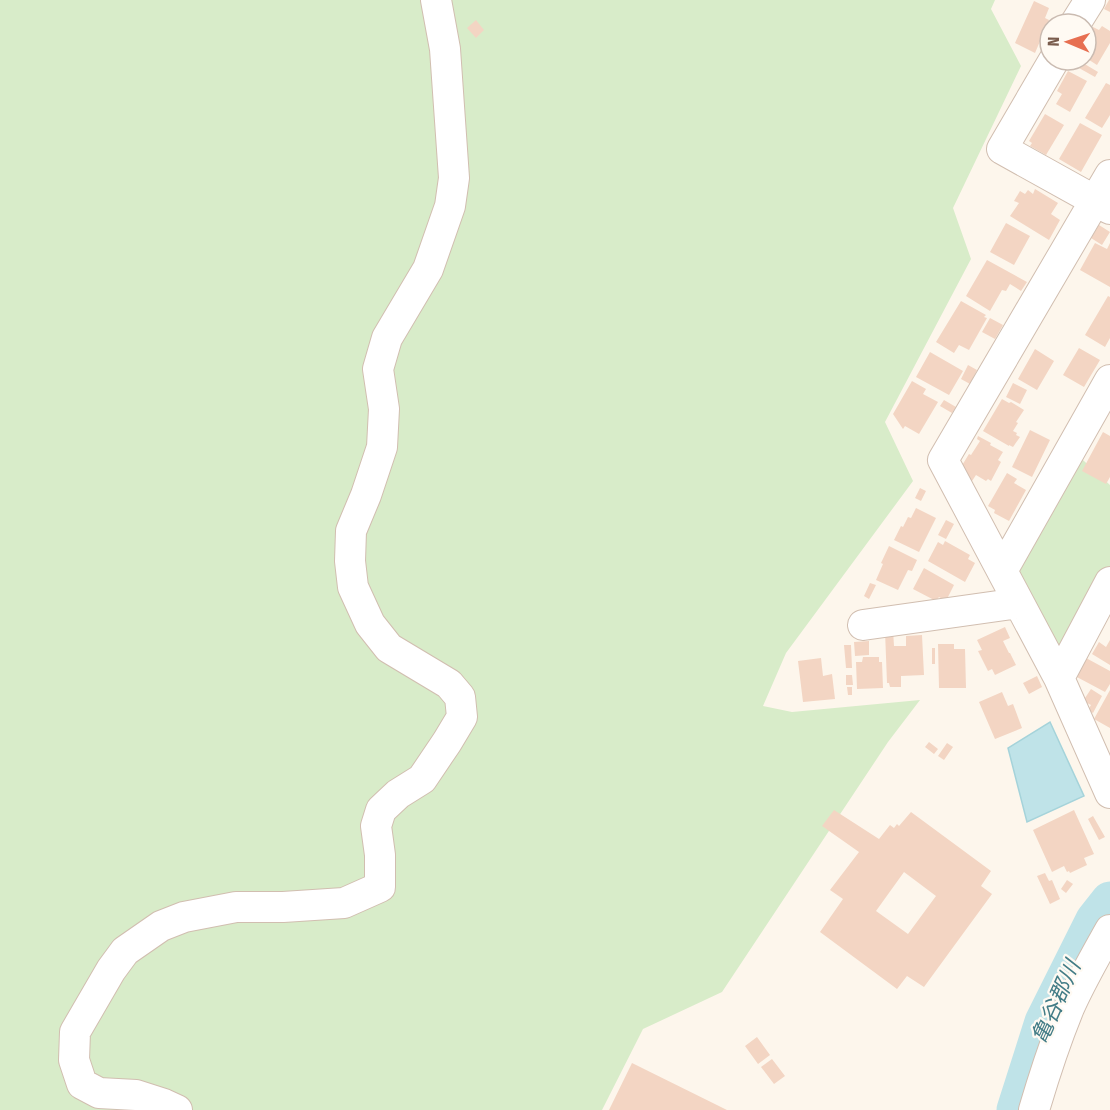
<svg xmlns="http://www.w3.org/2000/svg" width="1110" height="1110" viewBox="0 0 1110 1110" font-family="'Fira Sans Condensed','Noto Sans JP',sans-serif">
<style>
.green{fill:#d8ecc9}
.water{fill:#bfe3e8;stroke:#a5d3da;stroke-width:1.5}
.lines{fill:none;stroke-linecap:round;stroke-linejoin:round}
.river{stroke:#bfe3e8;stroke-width:39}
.building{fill:#f3d5c3;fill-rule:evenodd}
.minor-casing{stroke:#d1beb0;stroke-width:32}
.minor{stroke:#fff;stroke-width:30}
.labels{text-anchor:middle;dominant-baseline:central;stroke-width:4.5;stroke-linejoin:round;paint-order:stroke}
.water-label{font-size:22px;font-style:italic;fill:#437c86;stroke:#fffaf3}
</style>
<rect width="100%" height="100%" fill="#fdf6ec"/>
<path class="green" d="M0,0H995L991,9L1021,66L953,208L971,259L885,422L913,481L786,653L763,706L792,712L920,700L888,742L722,992L643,1029L602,1110H0Z
M1071,449L1110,485V582L1059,678L1002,571Z"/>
<path class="water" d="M1050,722L1084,796L1027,822L1008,748Z"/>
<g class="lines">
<path class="river" d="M1016,1110L1044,1022L1095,920L1110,901"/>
</g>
<path class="building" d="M1109,0H1110V12L1104,9Z
M1034,1L1049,8L1045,18L1049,20L1035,53L1015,43Z
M476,20L484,30L476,38L467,28Z
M1102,26L1110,31V43L1097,65L1086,58V40L1093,27L1099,30Z
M1072,60H1078L1098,72L1095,77L1070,63Z
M1068,71L1087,81L1070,112L1056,104L1062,94L1057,91Z
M1106,83L1110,85V115L1102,128L1085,118Z
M1045,114L1064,125L1046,155L1030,146L1032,143L1029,141Z
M1080,123L1102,135L1081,172L1059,159Z
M1035,189L1058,203L1051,214L1060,220L1049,240L1010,216L1019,203L1014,201L1020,191L1025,194L1028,190L1033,194Z
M1006,223L1030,236L1014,265L990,252Z
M1099,225L1110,232L1102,245L1091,238Z
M1095,243L1107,249L1110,243V287L1080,270Z
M987,260L1027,282L1021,291L1010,284L1006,291L1002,290L990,311L966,296Z
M1108,296L1110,297V338L1105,347L1085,335Z
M961,301L986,315L984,317L987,318L969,350L959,345L954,353L936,342Z
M990,318L1003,325L995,339L982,332Z
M1079,348L1100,360L1084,387L1063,375Z
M1035,349L1054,361L1037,390L1018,379Z
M930,352L963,371L949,395L916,377Z
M968,365L977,370L970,384L961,379Z
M912,381L926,389L923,394L938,402L919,434L905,426L903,429L893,414Z
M1013,383L1027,390L1020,404L1006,397Z
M1002,399L1009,403L1011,402L1024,410L1016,422L1018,423L1013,431L1017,433L1016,435L1020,437L1013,447L1009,445V446L983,431Z
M944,400L956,407L952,413L940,406Z
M1030,430L1050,440L1032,477L1012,467Z
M1103,432L1110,436V477L1106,484L1082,471Z
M978,436L991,443L990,445L1003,452L998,460L1001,462L991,481L988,479L986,481L976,475L972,481L968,479L961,467L969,454L971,455L980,441L977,439Z
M1007,473L1017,479L1014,483L1026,490L1009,521L994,513L995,510L988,506Z
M920,488L926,491L921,501L915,498Z
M916,508L936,518L919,552L894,540L901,526L903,527L908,517L911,518Z
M946,520L954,524L946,539L938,535Z
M945,541L970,555L968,559L975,563L965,582L928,561L938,542L943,545Z
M889,546L917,560L912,571L908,570L898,590L876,580L883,564L881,563Z
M924,568L954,585L946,601L939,597L936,601L913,589Z
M870,583L876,585L869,599L864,596Z
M1005,627L1010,638L1003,641L1009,653H1010L1016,665L995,675L992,669L988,671L978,651L982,650L977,640Z
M893,630L894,646H906V636L922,635L924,675L901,676V687H890L889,683H887L885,631Z
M1110,640V665L1092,654L1099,642L1106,647Z
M869,641V655L855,656L854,642Z
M938,644H954V649H965L966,688H939Z
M844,645H851L852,668H846Z
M932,648H935V664H932Z
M863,657H879V662H882L883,688L857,689L856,662H862Z
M821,658L823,676L832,674L835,699L803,702L798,661Z
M1086,658L1110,671V684L1105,692L1075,676Z
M846,675H852L853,685H846Z
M1037,676L1042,687L1029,694L1023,683Z
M847,687H852V695H848Z
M1091,689L1102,696L1093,713L1088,710L1091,705L1083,701Z
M1110,690V728L1094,719Z
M1002,692L1008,706L1013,704L1022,728L995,739L979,702Z
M929,742L938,749L934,754L925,747Z
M947,743L953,747L944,760L938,756Z
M834,810L879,839L890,825L894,828L897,824L899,826L911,812L991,871L981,886L992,894L924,987L907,976L897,989L820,932L843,899L830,890L859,852L822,826ZM904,872L936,896L908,934L876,911Z
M1074,810L1094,854L1084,858L1087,865L1070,873L1069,871L1067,872L1064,866L1052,872L1033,830Z
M1093,816L1105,837L1099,840L1088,819Z
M1045,873L1049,881L1052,880L1060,899L1050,904L1037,876Z
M1067,880L1073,884L1066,893L1061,889Z
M757,1037L770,1055L758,1064L745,1046Z
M772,1059L785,1076L774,1084L761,1067Z
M632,1063L727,1110H609Z"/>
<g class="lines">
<g class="minor-casing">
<path id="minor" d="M1075,24L1090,0
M1054,60L1002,149L1110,209
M1110,175L943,460L1059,678L1110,793
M1002,571L1110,380
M863,625L1019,603
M1059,678L1110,582
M177,1110L164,1104L136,1095L99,1093L82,1084L74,1060L75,1032L111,970L125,951L161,926L184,917L236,907H283L344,903L380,887V855L376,826L381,810L398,794L422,779L447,742L462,717L460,697L449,684L389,648L370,624L353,587L350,561L351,531L366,495L382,447L384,409L378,369L387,338L428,269L450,206L454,178L445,49L436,0
M1034,1110C1044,1076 1055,1042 1069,1008C1081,981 1096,955 1110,930"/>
</g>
<use href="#minor" class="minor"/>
</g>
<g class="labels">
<g class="water-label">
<text transform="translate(1056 1002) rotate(-66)">亀谷郡川</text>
</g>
</g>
<g transform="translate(1068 42) rotate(272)"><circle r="28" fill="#fffaf3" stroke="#cabbb1" stroke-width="1.5"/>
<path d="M0-4.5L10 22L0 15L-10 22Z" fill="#e76f51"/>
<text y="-9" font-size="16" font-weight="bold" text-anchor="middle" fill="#7a5c4d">N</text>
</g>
</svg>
